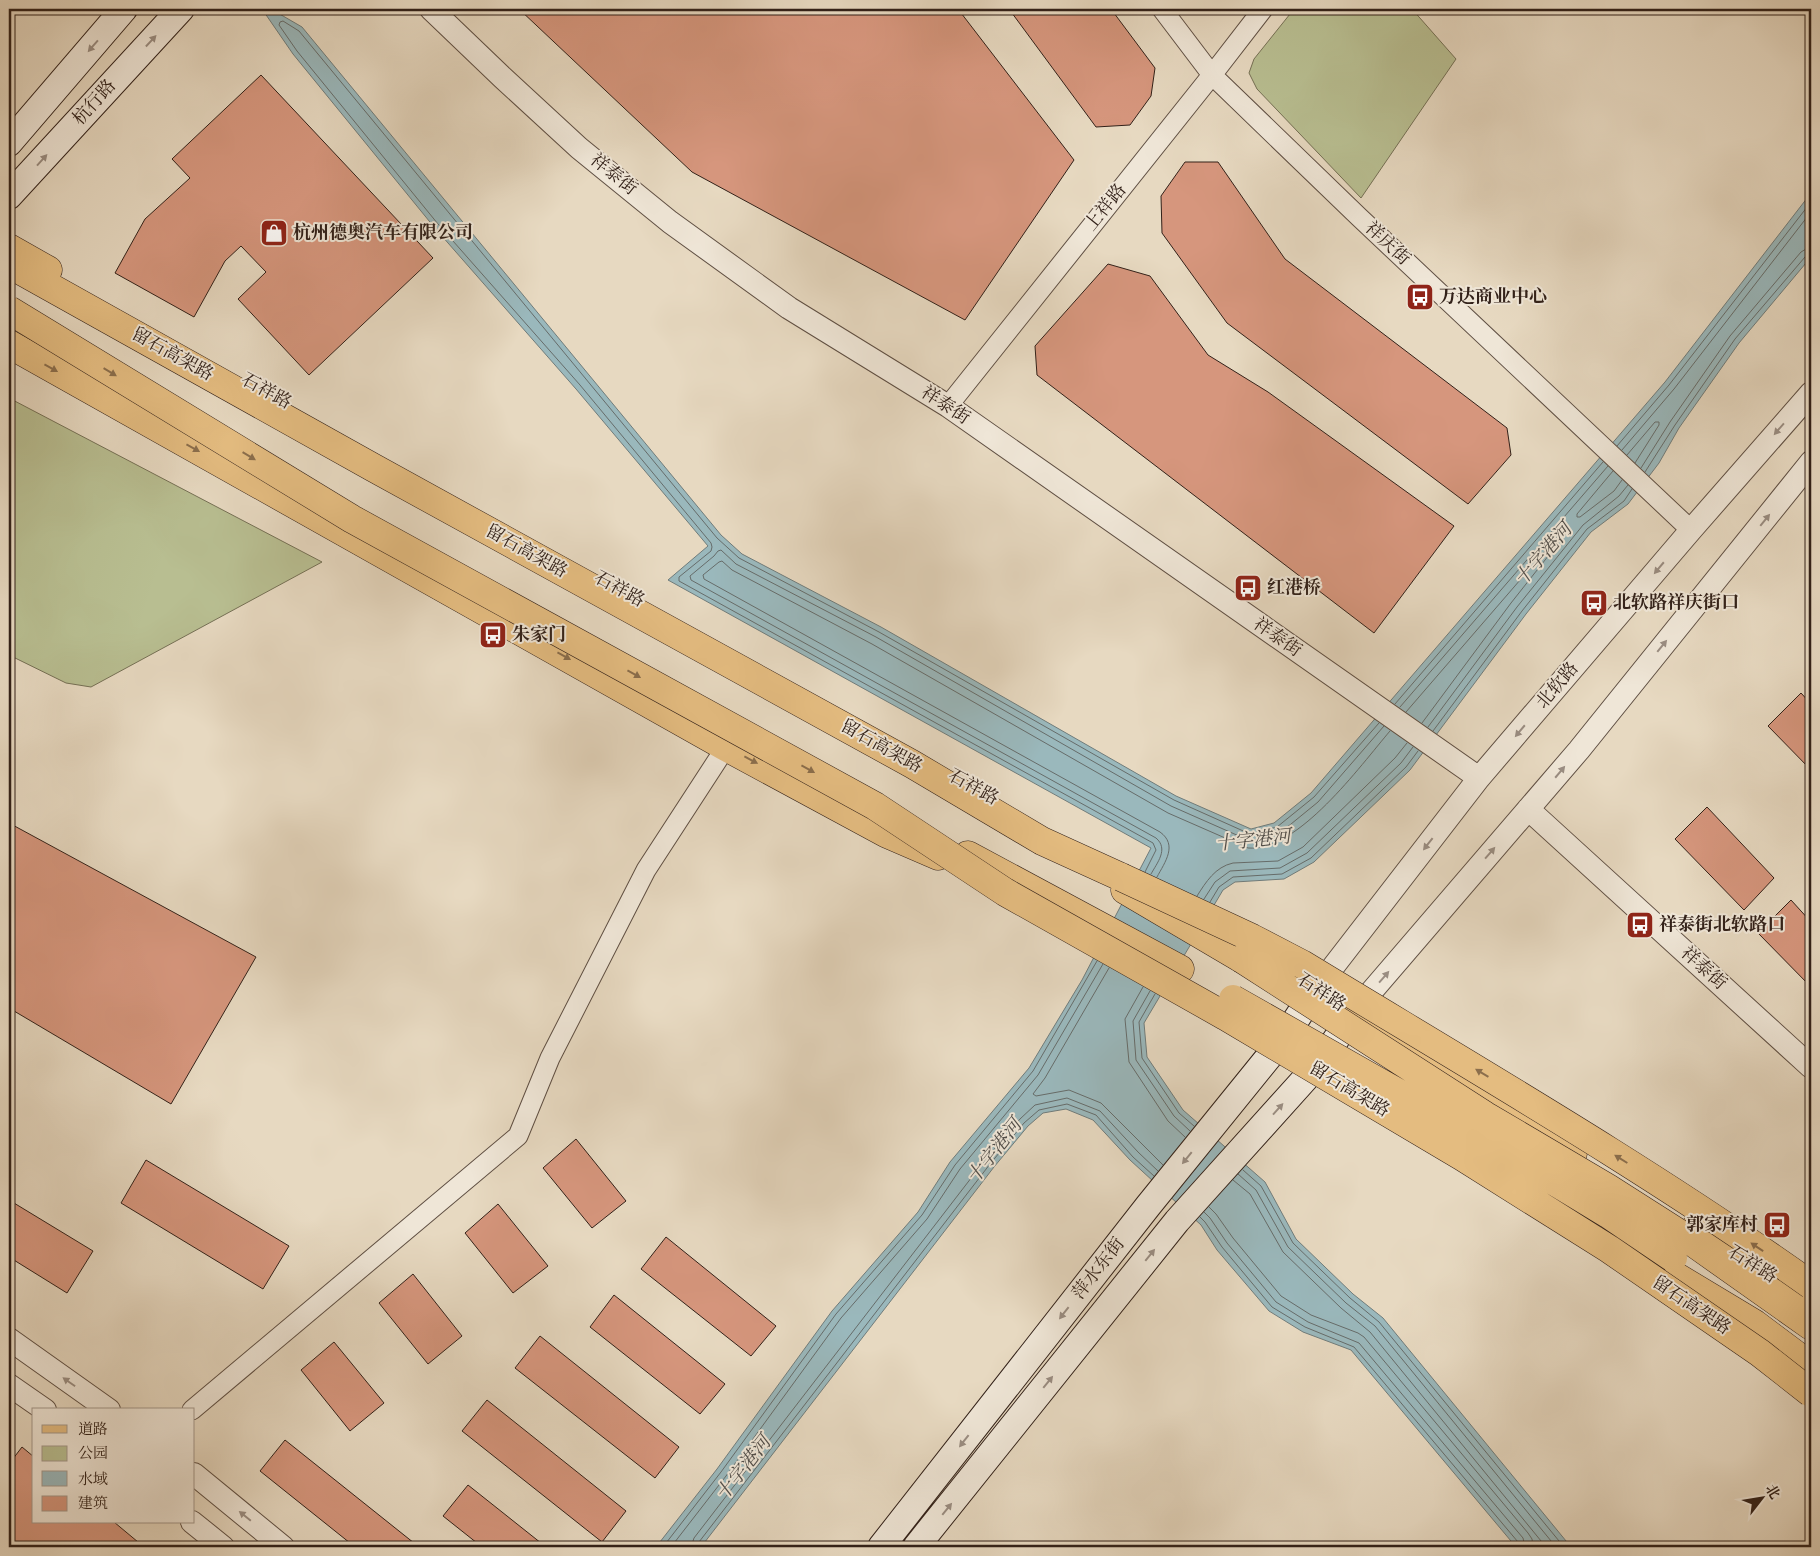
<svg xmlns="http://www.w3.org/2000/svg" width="1820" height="1556" viewBox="0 0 1820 1556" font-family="'IM FELL English','Noto Serif SC',serif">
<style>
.green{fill:#b8be91;stroke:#757055}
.water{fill:#9ab8bc;stroke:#707c7b}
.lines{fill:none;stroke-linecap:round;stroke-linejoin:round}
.shore{stroke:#666c6a;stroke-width:1}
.building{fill:#d6967d;stroke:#322119}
.minor-casing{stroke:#5f4f43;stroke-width:21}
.tertiary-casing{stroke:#5f4f43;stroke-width:24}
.secondary-casing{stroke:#322119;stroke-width:28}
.primary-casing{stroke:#322119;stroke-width:29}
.trunk-casing{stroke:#322119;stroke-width:29}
.minor{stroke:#efe6d7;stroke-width:19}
.tertiary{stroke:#efe6d7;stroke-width:22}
.secondary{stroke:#efe6d7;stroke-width:26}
.primary{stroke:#e4bc80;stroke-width:28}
.trunk{stroke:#e4bc80;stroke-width:28}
.trunk-bridge-casing{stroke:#322119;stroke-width:29;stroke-linecap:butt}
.trunk-bridge{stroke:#e4bc80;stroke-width:28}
.oneway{fill:#9a8d82}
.oneway2{fill:#8b6e4c}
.labels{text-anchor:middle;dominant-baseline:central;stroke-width:4;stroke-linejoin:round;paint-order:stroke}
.street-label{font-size:18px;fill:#322119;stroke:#efe6d7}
.poi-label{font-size:18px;font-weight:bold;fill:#322119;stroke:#efe6d7;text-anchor:start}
.water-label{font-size:19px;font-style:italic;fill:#514e4a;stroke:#efe6d7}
</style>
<rect width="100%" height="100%" fill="#e7d9c1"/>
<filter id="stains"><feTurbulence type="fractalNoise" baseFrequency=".004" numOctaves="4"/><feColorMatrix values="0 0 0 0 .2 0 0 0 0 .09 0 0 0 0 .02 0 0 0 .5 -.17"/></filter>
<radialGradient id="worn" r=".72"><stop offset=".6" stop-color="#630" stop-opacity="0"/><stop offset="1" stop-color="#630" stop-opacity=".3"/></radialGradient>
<path class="green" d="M1294,9H1412L1456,59L1361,198L1257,89L1249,73L1254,59Z
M9,398L322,562L91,687L66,683L9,655Z"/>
<path class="water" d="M262,9H271L302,27L721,535L742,554L881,627L1176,796L1251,829L1274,823L1311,793L1665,382L1811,193V257L1739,343L1679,428L1659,463L1628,504L1591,532L1526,614L1410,770L1314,862L1284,879L1235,882L1223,890L1144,1023L1147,1057L1183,1110L1265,1182L1296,1239L1353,1294L1383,1318L1571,1547H1516L1351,1350L1303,1332L1269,1311L1217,1250L1201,1225L1130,1160L1093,1120L1066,1109L1043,1113L1028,1126L994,1167L701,1547H656L717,1469L832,1311L918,1212L950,1162L1029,1068L1082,980L1151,848L668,580L708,546L576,389L434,227L293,54Z"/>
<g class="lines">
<path class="shore" d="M1617,446L1669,385L1811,202
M1622,450L1674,389L1811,212
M1627,455L1655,422H1659V425L1635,463
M1641,468L1670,422L1730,336L1801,252L1806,249L1811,248
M1613,471L1577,514V517H1580L1614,491L1622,480
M1645,472L1675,425L1735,339L1805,257L1811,255
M1395,704L1603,462
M1400,707L1608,466
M1406,712L1565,528L1568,527V531L1511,603L1422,723
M1428,727L1517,607L1583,525L1619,496L1628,485
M1433,731L1522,611L1587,529L1624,501L1632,489
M1145,872L1156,850L1153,843L679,581V577L711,551L712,547L711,543L580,385L438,224L297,51L279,25L280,22L283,21L299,31L717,538L739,558L879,632L1174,800L1250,834L1277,827L1314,797L1379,723
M1151,874C1157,863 1169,849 1156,838L691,580L690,576L714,556L718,551L721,550L736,564L876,637L1171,806L1248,840H1254L1280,833L1318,802L1384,726
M1157,877C1165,862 1178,845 1160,832L704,579L703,575L719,562L722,561L732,570L872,644L1168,813L1248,848C1298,852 1360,766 1390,731
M1197,896C1206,882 1215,867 1233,863L1278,861L1303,847L1395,758L1407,743
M1204,899L1215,882L1230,871L1280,868L1307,853L1401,763L1413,747
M1210,902L1219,887L1233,877L1282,874L1311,858L1406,767L1418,751
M1109,968L1045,1078L1033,1094L1036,1096L1069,1090L1101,1103L1163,1165
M1143,987L1125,1019L1129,1062L1168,1121L1185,1137
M1150,991L1133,1021L1136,1060L1174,1116L1190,1131
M1155,994L1139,1022L1142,1058L1179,1113L1194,1126
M1243,1170L1261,1186L1293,1243L1350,1298L1379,1322L1564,1547
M1238,1174L1256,1190L1288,1247L1346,1303L1375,1326L1556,1547
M1233,1180L1250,1194L1283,1252L1341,1308L1370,1332L1546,1547
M1209,1207L1216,1214L1233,1238L1281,1296L1311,1315L1358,1333L1364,1337L1528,1533L1532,1539L1533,1547
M1204,1212L1210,1218L1227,1243L1276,1302L1308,1322L1359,1343L1523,1538L1525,1547
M1200,1217L1205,1222L1222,1247L1272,1307L1305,1327L1354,1347L1518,1542L1519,1547
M663,1547L721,1472L836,1314L922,1215L955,1165L1033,1071L1097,961
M671,1547L726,1476L841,1318L927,1219L960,1169L1038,1075L1103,964
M691,1547L694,1538L985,1160L1020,1119L1035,1105L1067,1098L1100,1111L1138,1152L1158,1171
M698,1547L699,1542L990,1164L1024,1123L1039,1110L1067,1104L1096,1115L1133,1157L1154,1176"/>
</g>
<path class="building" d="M519,9H958L1074,160L965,320L692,172Z
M1009,9H1111L1155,68L1151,96L1130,125L1096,127Z
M261,75L433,258L309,375L238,299L266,272L241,246L225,261L194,317L115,273L145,219L190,178L172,159Z
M1185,162H1218L1285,259L1507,428L1511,455L1468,504L1227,323L1162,233L1161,196Z
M1108,264L1150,276L1208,355L1268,392L1454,526L1374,633L1037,375L1035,346Z
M1801,693L1811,704V770L1768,726Z
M1707,807L1774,878L1744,910L1675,839Z
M9,823L256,957L171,1104L9,1008Z
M1791,900L1811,922V987L1758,933Z
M576,1139L626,1201L592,1228L543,1168Z
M146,1160L289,1246L263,1289L121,1203Z
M9,1200L93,1251L67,1293L9,1257Z
M498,1204L548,1266L513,1293L465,1233Z
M666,1237L776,1326L751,1356L641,1269Z
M413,1274L462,1336L428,1364L379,1303Z
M614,1295L725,1384L700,1414L590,1327Z
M540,1336L679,1447L655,1478L515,1368Z
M334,1342L384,1403L350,1431L301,1370Z
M487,1400L626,1511L602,1542L462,1431Z
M285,1440L419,1547H355L260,1471Z
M22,1447L34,1457V1522H114L144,1547H9V1464Z
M468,1485L546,1547H482L443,1516Z"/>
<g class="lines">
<g class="minor-casing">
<path id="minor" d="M1162,9L1212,75L1359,217L1691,530
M948,406L1212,75L1263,9
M192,1410L518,1136L550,1058L646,870L726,747"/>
</g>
<g class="tertiary-casing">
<path id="tertiary" d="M431,9L503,78L579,148L670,222L789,308L948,406L1479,778
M1528,809L1811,1067
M1316,989L1479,778L1691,530L1811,393
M1353,1013L1579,750L1811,462
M9,1339L109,1410
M9,1385L45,1410
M194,1474L283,1547
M192,1522L223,1547"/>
</g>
<g class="secondary-casing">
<path id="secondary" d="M9,143L124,9
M9,196L181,9
M881,1547L1148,1206L1284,1038L1316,989
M916,1547L1177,1221L1322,1060L1353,1014"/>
</g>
<g class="primary-casing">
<path id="primary" d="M9,248L48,270
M9,344L726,747L887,834L938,856
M1266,956L1353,1014L1573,1153
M1546,1192L1567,1205L1681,1282
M1694,1229L1811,1302"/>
</g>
<g class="trunk-casing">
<path id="trunk" d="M9,264L374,468L912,764L1042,841L1121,877
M968,855L1180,969
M1125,890L1242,959
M1688,1239L1811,1326
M1662,1268L1755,1324L1811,1366"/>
</g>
<use href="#minor" class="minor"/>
<use href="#tertiary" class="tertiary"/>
<use href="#secondary" class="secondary"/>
<use href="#primary" class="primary"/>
<use href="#trunk" class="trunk"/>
<g class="trunk-bridge-casing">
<path id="trunk-bridge" d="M9,310L352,519L875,806L1005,892L1225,1016L1461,1156L1609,1249L1760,1353L1811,1393
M1121,877L1252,938L1302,964C1473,1068 1648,1169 1811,1285
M1242,959L1486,1116L1608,1188L1688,1239
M1233,999L1557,1183L1608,1214L1673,1258"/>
</g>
<use href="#trunk-bridge" class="trunk-bridge"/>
</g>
<defs><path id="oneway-solid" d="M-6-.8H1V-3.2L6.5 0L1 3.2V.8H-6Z" transform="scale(1.25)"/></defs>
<g class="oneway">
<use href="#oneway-solid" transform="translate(151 41) rotate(-47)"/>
<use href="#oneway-solid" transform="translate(93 46) rotate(131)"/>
<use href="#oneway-solid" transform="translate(42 160) rotate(-48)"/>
<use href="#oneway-solid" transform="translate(1779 429) rotate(131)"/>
<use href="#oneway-solid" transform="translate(1765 520) rotate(-51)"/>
<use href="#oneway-solid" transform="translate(1659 568) rotate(130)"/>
<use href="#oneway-solid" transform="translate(1662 646) rotate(-51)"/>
<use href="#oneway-solid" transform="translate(1520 731) rotate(130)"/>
<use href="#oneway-solid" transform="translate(1560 772) rotate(-50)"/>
<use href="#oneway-solid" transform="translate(1428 844) rotate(128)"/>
<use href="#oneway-solid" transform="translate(1490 853) rotate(-49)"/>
<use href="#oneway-solid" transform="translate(1384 977) rotate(-49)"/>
<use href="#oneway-solid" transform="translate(1278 1109) rotate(-48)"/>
<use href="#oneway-solid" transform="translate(1187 1158) rotate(129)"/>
<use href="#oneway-solid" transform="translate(1150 1255) rotate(-51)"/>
<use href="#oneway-solid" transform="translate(1064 1313) rotate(128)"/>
<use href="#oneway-solid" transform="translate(69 1382) rotate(-145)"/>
<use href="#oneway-solid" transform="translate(1048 1382) rotate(-51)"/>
<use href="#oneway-solid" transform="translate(964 1441) rotate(128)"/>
<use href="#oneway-solid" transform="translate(947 1509) rotate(-51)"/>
<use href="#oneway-solid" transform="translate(245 1516) rotate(-141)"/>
</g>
<g class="oneway2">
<use href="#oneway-solid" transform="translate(51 368) rotate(29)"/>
<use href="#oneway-solid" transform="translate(110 372) rotate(31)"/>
<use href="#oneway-solid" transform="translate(193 448) rotate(29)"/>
<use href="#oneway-solid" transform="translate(249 456) rotate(31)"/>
<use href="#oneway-solid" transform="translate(564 656) rotate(29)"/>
<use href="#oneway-solid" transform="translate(634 674) rotate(29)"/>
<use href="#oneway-solid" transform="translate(751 760) rotate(28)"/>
<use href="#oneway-solid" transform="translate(808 769) rotate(29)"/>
<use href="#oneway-solid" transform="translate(1482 1073) rotate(-149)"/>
<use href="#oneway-solid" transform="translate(1621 1159) rotate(-148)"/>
<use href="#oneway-solid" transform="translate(1757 1247) rotate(-146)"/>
</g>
<defs>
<g id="shop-square" transform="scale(1.4375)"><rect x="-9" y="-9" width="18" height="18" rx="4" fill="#8f2418" stroke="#efe6d7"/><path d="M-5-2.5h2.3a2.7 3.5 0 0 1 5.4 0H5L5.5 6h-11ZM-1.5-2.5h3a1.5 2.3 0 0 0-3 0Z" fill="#fff"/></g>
<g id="bus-square" transform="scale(1.4375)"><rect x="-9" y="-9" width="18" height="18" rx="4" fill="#8f2418" stroke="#efe6d7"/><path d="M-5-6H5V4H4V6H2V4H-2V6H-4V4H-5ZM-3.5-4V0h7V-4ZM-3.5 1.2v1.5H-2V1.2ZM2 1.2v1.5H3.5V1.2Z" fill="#fff"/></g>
</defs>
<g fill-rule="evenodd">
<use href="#shop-square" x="274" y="233"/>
<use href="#bus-square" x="1420" y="297"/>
<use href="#bus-square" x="1248" y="588"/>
<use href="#bus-square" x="1594" y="603"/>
<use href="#bus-square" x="493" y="635"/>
<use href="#bus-square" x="1640" y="925"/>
<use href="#bus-square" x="1777" y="1225"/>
</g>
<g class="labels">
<g class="street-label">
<text transform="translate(95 103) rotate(-48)">杭行路</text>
<text transform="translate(613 175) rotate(39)">祥泰街</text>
<text transform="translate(1106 208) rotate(-51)">上祥路</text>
<text transform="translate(1387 244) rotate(43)">祥庆街</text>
<text transform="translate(172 355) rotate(29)">留石高架路</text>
<text transform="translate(266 392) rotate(29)">石祥路</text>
<text transform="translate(945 406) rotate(33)">祥泰街</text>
<text transform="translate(526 552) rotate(29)">留石高架路</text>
<text transform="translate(619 590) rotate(29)">石祥路</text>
<text transform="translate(1277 638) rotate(35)">祥泰街</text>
<text transform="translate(1558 686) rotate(-50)">北软路</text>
<text transform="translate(881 747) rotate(29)">留石高架路</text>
<text transform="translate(973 788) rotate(29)">石祥路</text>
<text transform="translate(1703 969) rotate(42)">祥泰街</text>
<text transform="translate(1321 993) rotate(33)">石祥路</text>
<text transform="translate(1349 1090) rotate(31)">留石高架路</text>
<text transform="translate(1752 1265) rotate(32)">石祥路</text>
<text transform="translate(1099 1269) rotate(-52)">萍水东街</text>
<text transform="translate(1691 1306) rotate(34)">留石高架路</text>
</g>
<g class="poi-label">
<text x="293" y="233">杭州德奥汽车有限公司</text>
<text x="1439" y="297">万达商业中心</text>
<text x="1267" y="588">红港桥</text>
<text x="1613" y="603">北软路祥庆街口</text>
<text x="512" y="635">朱家门</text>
<text x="1659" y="925">祥泰街北软路口</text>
<text x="1758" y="1225" text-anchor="end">郭家库村</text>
</g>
<g class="water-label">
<text transform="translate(1544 555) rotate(-49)">十字港河</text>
<text transform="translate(1253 841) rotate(-6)">十字港河</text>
<text transform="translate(995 1152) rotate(-52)">十字港河</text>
<text transform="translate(744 1469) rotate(-52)">十字港河</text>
</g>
</g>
<rect width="1820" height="1556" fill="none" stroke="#e7d9c1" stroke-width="30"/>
<rect x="10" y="10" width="1800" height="1536" fill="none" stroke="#322119" stroke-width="2.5"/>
<rect x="15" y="15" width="1790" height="1526" fill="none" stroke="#322119"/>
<rect x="32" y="1408" width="162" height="115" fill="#efe6d7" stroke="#a3978b"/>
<rect x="42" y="1425" width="25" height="8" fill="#e4bc80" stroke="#a3978b"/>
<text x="78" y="1434" font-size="15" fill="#322119">道路</text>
<rect x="42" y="1446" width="25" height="15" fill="#b8be91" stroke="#a3978b"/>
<text x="78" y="1458" font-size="15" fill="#322119">公园</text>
<rect x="42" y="1471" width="25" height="15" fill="#9ab8bc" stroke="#a3978b"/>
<text x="78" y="1484" font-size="15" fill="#322119">水域</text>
<rect x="42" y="1496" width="25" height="15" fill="#d6967d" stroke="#a3978b"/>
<text x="78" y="1508" font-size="15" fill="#322119">建筑</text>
<g transform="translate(1762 1498) rotate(59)" stroke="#efe6d7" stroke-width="4" paint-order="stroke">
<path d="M0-4L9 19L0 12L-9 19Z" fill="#322119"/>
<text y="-8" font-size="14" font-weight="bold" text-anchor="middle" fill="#322119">北</text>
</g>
<rect width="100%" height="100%" filter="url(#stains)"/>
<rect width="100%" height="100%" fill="url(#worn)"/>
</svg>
